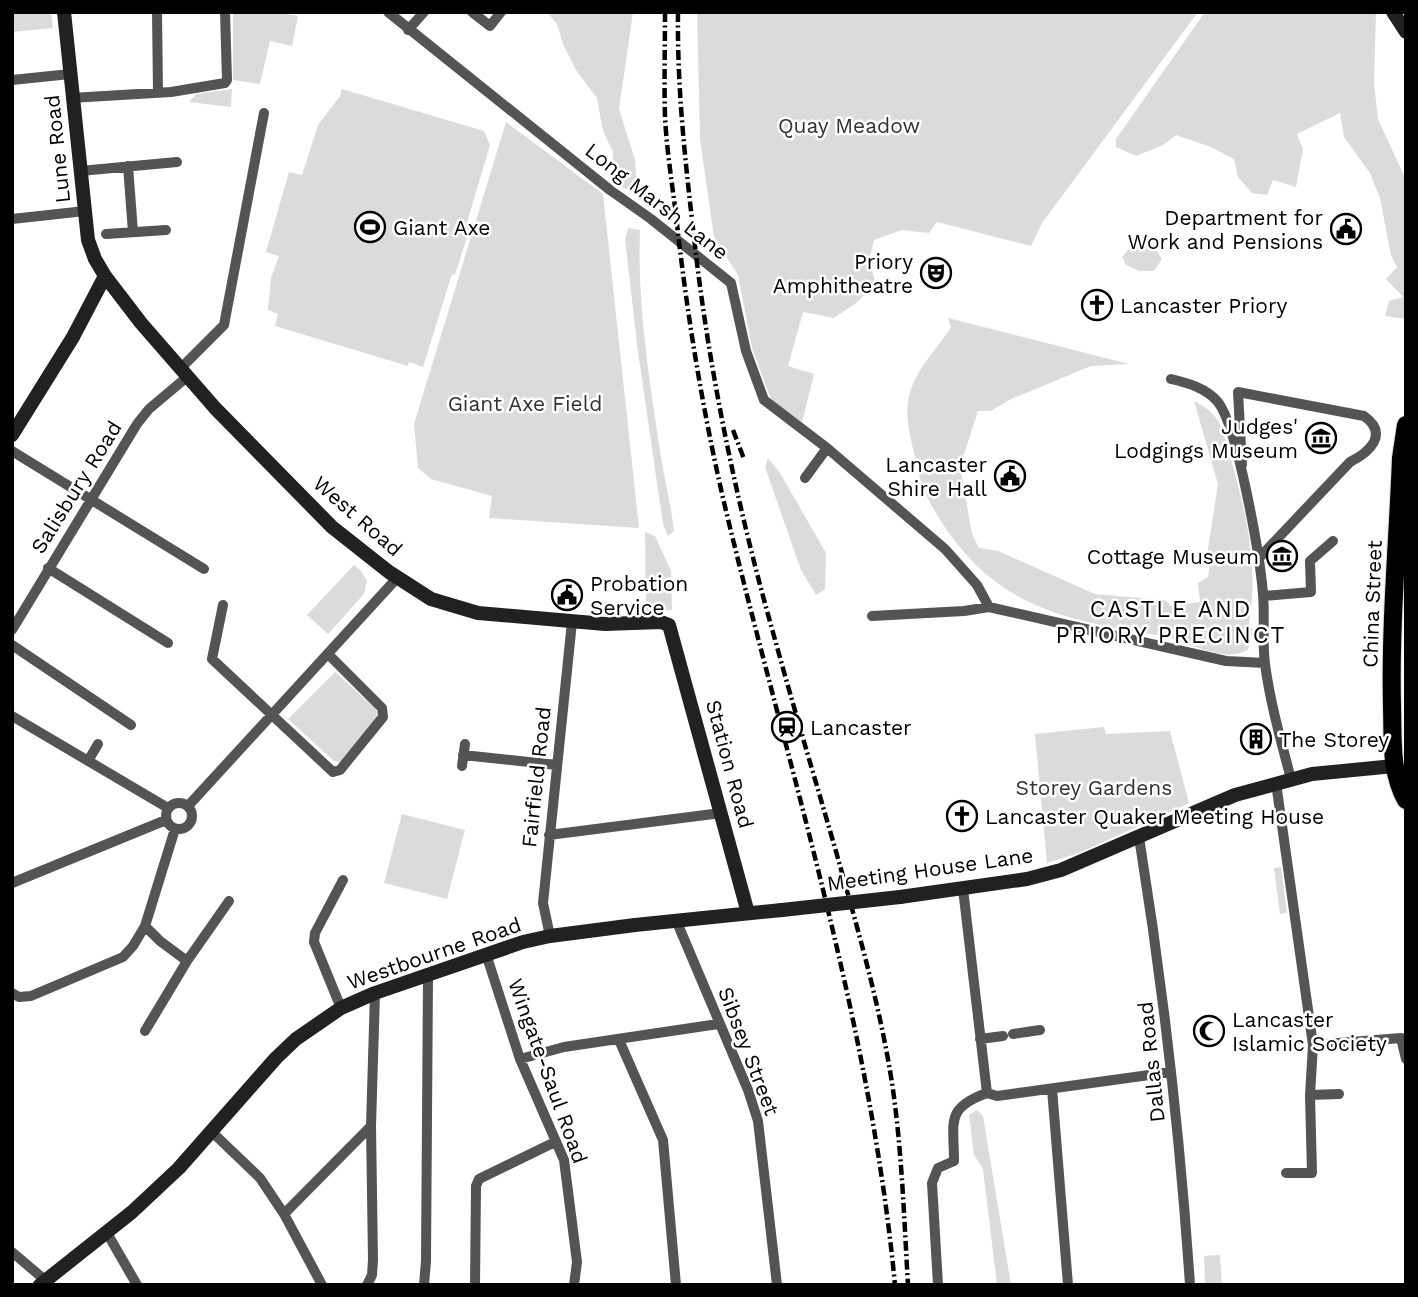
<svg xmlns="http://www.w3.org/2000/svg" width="1418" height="1297" viewBox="0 0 1418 1297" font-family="'Work Sans',sans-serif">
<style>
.green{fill:#dbdbdb}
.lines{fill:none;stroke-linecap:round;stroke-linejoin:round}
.primary-casing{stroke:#dbdbdb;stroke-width:20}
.street{stroke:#545454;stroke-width:10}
.secondary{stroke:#212121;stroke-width:14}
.primary{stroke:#000;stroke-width:18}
.rail{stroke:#000;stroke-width:4.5;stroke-dasharray:10 3.5 2 3.5;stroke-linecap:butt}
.secondary-bridge{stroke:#212121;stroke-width:14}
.labels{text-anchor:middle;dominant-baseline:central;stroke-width:5;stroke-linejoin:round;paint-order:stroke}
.park-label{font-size:21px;fill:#323232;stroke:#fff}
.street-label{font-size:21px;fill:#000;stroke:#fff}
.poi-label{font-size:21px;fill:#000;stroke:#fff;text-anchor:start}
.neighbourhood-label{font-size:23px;letter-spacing:2px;fill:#000;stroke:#fff}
</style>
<rect width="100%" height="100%" fill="#fff"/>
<path class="green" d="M12,12H51L53,28L12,32Z
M233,12H278L298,16L292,46L270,41L260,84L233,80Z
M547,12H633L619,109L635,160L637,193L623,188L613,177V152L603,131L597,98L576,70L563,44L557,24Z
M697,12H1198L1042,223L1031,246L937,222L929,233L902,230L874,240L869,261L876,284L856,303L834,318L803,312L788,366L814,374L802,422L772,402L752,348L738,275L714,237L700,139Z
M1205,12H1376L1374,83L1378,119L1406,180V319L1385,316L1389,301L1403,297L1386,279L1397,267L1391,255L1380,198L1370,173L1344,137L1340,113L1297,134L1303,149L1296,187L1273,180L1267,195L1252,193L1238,177L1234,159L1211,147L1176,135L1163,145L1136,156L1116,147V139Z
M232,89L231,107L189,102L196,94Z
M342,89L484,131L490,145L466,226L470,228L455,275L452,274L423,367L409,362L408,366L275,326L278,314L268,310L271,278L279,256L266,252L289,172L302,175L318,125L340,96Z
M506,122L603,194L639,528L489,518L492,496L431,479L418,468L414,424Z
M628,228L640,230C637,303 649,378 660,451C664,478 671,504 674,531L668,536L663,524L638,352L625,239Z
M1146,240L1154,246L1162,259L1154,271H1140L1126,265L1122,257L1133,244Z
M948,318L1129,364L1091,366L1009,400L991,411H978L960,466L972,534L979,548L998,551L1095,594L1165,600L1171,606L1200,602L1198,583L1208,577L1210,561L1207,555L1218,484L1194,401C1206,407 1215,414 1221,426C1240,489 1261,557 1249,623L1253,630L1248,650C1221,664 1189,641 1162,636C1074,621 1004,611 949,533C931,507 921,490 915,457C910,435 903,412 911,389C919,366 938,348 951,327Z
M768,458L780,473L826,553L825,589L816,595L801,570L765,467Z
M645,532L655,536L671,571L672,610L646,611Z
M354,565L361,571L367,581L364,594L328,634L307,615Z
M335,672L376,709L377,717L340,762L334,761L288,719Z
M1104,727L1106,734L1170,731L1189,803L1079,853L1047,863L1035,734Z
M402,814L465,830L447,899L384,883Z
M1281,867L1287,913L1280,914L1274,868Z
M977,1110L983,1116L1011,1285H997L983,1169L974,1155L969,1115Z
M1220,1255L1222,1285H1205L1204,1256Z"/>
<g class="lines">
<g class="primary-casing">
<path id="primary" d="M1406,425L1401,458C1398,540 1390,623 1392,706C1393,737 1390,772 1406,800"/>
</g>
<path class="street" d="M157,12L158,92
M388,12L610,190L651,219L731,283L746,351L764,400L827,448L945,549L977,585L989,607
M472,12L490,26L501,12
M408,30L424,12
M12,80L70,74
M71,98L171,92L225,83L227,80L225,12
M128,166L133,232
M80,171L177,162
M12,219L85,211
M106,234L166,230
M180,369L224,325L264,113
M1171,379C1188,383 1206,388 1218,402C1238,428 1260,557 1263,594C1265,617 1262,640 1265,664C1270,702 1281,741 1291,779
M12,451L204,569
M1242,465L1238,392L1364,416C1389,434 1370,452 1350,462L1259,558
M805,478L827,448
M48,568L168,643
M1263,596L1311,592L1310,561L1333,541
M223,605L212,659L333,772L340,770L383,717L382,708L328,654
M872,616L964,611L989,607L1226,661L1265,663
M12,630L137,424L149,409L187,377
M12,645L131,725
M12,716L168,808
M463,755L557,765
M88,761L98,744
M462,766L465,744
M1276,783L1313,1045L1310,1095L1312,1173H1286
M166 816a13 13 0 1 1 26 0a13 13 0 1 1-26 0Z
M188,806L398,577
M175,829L145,926L160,941L187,961
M549,835L721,813
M1139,837C1163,986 1180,1135 1190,1285
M12,883L166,820
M963,889L987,1093L997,1096L1171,1072
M676,920L748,1090L758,1121L777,1285
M550,936L543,903L572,622
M486,954L520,1059L564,1160L577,1262L574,1285
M12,993L19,997L31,996L123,957L133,946L145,926
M341,1008L314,942L315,933L343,880
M145,1031L187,961L229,901
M1013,1034L1040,1030
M980,1039L1003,1036
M619,1040L663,1140L676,1285
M1313,1045L1401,1038L1406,1059
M520,1059L564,1047L718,1024
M1052,1089L1068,1285
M1310,1095L1339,1094
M212,1132L260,1178L284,1214L322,1285
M284,1214L371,1126
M107,1233L137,1285
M12,1252L45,1280
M367,1285L372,1275L373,1260L371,1126L375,993
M424,1285L426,1261L428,976
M475,1285L476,1186L479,1179L555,1142
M938,1285L932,1183L938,1168L954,1161C954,1122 945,1108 987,1093"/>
<path class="secondary" d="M64,12L88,240L95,259L105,276L141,323L215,408L332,527L389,572L431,599L478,613L605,624L661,622L669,625L748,913
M1393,12L1406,32
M12,435L73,337L105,276
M900,897L1027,879L1061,870L1235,795L1312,774L1394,766
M40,1285L132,1212L179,1168L276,1058L296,1039L341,1008L375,993L523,942L550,936L635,925L782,910"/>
<use href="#primary" class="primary"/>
<path class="rail" d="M665,12C665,47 664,82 665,117C667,156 674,194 678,233C689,328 705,423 727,515C789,771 870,1022 895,1285
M678,12C677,93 686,167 695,246C710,377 738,509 774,636C794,709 816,782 837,855C858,930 880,1006 892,1083C902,1150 904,1218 908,1285
M733,430L744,459"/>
<path class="secondary-bridge" d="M782,910L900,897"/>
</g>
<defs>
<g id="stadium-ring" transform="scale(1.575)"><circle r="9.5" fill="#fff" stroke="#000" stroke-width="1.5"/><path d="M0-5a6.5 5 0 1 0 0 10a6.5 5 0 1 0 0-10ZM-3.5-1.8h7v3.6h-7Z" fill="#000"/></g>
<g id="civic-ring" transform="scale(1.575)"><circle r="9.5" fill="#fff" stroke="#000" stroke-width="1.5"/><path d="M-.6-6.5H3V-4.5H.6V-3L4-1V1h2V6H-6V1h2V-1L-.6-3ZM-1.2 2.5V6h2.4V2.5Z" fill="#000"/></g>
<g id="theatre-ring" transform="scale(1.575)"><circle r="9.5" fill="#fff" stroke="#000" stroke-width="1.5"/><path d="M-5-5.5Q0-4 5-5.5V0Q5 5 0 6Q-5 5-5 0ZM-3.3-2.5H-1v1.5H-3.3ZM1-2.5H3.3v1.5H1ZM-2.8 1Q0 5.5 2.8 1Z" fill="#000"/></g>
<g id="church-ring" transform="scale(1.575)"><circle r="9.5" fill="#fff" stroke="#000" stroke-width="1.5"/><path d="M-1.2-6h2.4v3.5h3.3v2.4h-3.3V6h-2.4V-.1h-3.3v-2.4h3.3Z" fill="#000"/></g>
<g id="museum-ring" transform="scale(1.575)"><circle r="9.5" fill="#fff" stroke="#000" stroke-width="1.5"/><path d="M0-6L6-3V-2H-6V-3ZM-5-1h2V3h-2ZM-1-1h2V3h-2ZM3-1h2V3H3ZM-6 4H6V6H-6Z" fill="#000"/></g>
<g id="station-ring" transform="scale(1.575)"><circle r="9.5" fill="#fff" stroke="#000" stroke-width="1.5"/><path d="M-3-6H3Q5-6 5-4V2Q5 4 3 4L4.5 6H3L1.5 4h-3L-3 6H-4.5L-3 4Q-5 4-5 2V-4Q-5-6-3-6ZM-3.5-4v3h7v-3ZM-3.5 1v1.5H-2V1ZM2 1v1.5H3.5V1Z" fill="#000"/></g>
<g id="building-ring" transform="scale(1.575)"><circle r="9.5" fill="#fff" stroke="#000" stroke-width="1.5"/><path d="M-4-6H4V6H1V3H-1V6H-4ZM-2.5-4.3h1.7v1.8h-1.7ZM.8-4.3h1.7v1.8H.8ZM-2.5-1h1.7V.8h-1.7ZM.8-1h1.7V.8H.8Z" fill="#000"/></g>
<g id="mosque-ring" transform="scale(1.575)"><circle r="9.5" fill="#fff" stroke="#000" stroke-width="1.5"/><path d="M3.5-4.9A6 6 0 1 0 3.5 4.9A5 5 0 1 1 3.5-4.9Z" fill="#000"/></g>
</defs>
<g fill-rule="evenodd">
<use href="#stadium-ring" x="370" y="227"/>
<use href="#civic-ring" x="1346" y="229"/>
<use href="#theatre-ring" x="936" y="273"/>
<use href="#church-ring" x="1097" y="305"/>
<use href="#museum-ring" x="1321" y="438"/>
<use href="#civic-ring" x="1010" y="476"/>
<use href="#museum-ring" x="1282" y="556"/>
<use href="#civic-ring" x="567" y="595"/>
<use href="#station-ring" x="787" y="727"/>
<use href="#building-ring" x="1256" y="739"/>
<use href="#church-ring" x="962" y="816"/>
<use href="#mosque-ring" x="1209" y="1031"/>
</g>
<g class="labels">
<g class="park-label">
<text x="849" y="125">Quay Meadow</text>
<text x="525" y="403">Giant Axe Field</text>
<text x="1094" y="787">Storey Gardens</text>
</g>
<g class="street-label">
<text transform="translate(57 149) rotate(-96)">Lune Road</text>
<text transform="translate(657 201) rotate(38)">Long Marsh Lane</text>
<text transform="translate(76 487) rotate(-58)">Salisbury Road</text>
<text transform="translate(358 516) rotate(41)">West Road</text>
<text transform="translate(1372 604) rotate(-88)">China Street</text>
<text transform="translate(730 764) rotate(75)">Station Road</text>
<text transform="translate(536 777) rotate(-84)">Fairfield Road</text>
<text transform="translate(930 869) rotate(-8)">Meeting House Lane</text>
<text transform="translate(434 953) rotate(-19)">Westbourne Road</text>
<text transform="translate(749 1051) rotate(69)">Sibsey Street</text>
<text transform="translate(1151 1062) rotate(-96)">Dallas Road</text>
<text transform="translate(548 1071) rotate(70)">Wingate-Saul Road</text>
</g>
<g class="poi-label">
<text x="1323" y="217" text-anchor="end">Department for<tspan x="1323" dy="24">Work and Pensions</tspan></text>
<text x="393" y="227">Giant Axe</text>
<text x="913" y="261" text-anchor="end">Priory<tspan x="913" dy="24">Amphitheatre</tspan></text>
<text x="1120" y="305">Lancaster Priory</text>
<text x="1298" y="426" text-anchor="end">Judges'<tspan x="1298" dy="24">Lodgings Museum</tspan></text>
<text x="987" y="464" text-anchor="end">Lancaster<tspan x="987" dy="24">Shire Hall</tspan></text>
<text x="1259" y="556" text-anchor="end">Cottage Museum</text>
<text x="590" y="583">Probation<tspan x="590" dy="24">Service</tspan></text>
<text x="810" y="727">Lancaster</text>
<text x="1279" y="739">The Storey</text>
<text x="985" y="816">Lancaster Quaker Meeting House</text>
<text x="1232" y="1019">Lancaster<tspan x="1232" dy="24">Islamic Society</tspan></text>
</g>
<g class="neighbourhood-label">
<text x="1171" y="609">CASTLE AND<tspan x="1171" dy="26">PRIORY PRECINCT</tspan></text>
</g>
</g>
<rect width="1418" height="1297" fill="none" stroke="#000000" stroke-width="28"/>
</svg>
